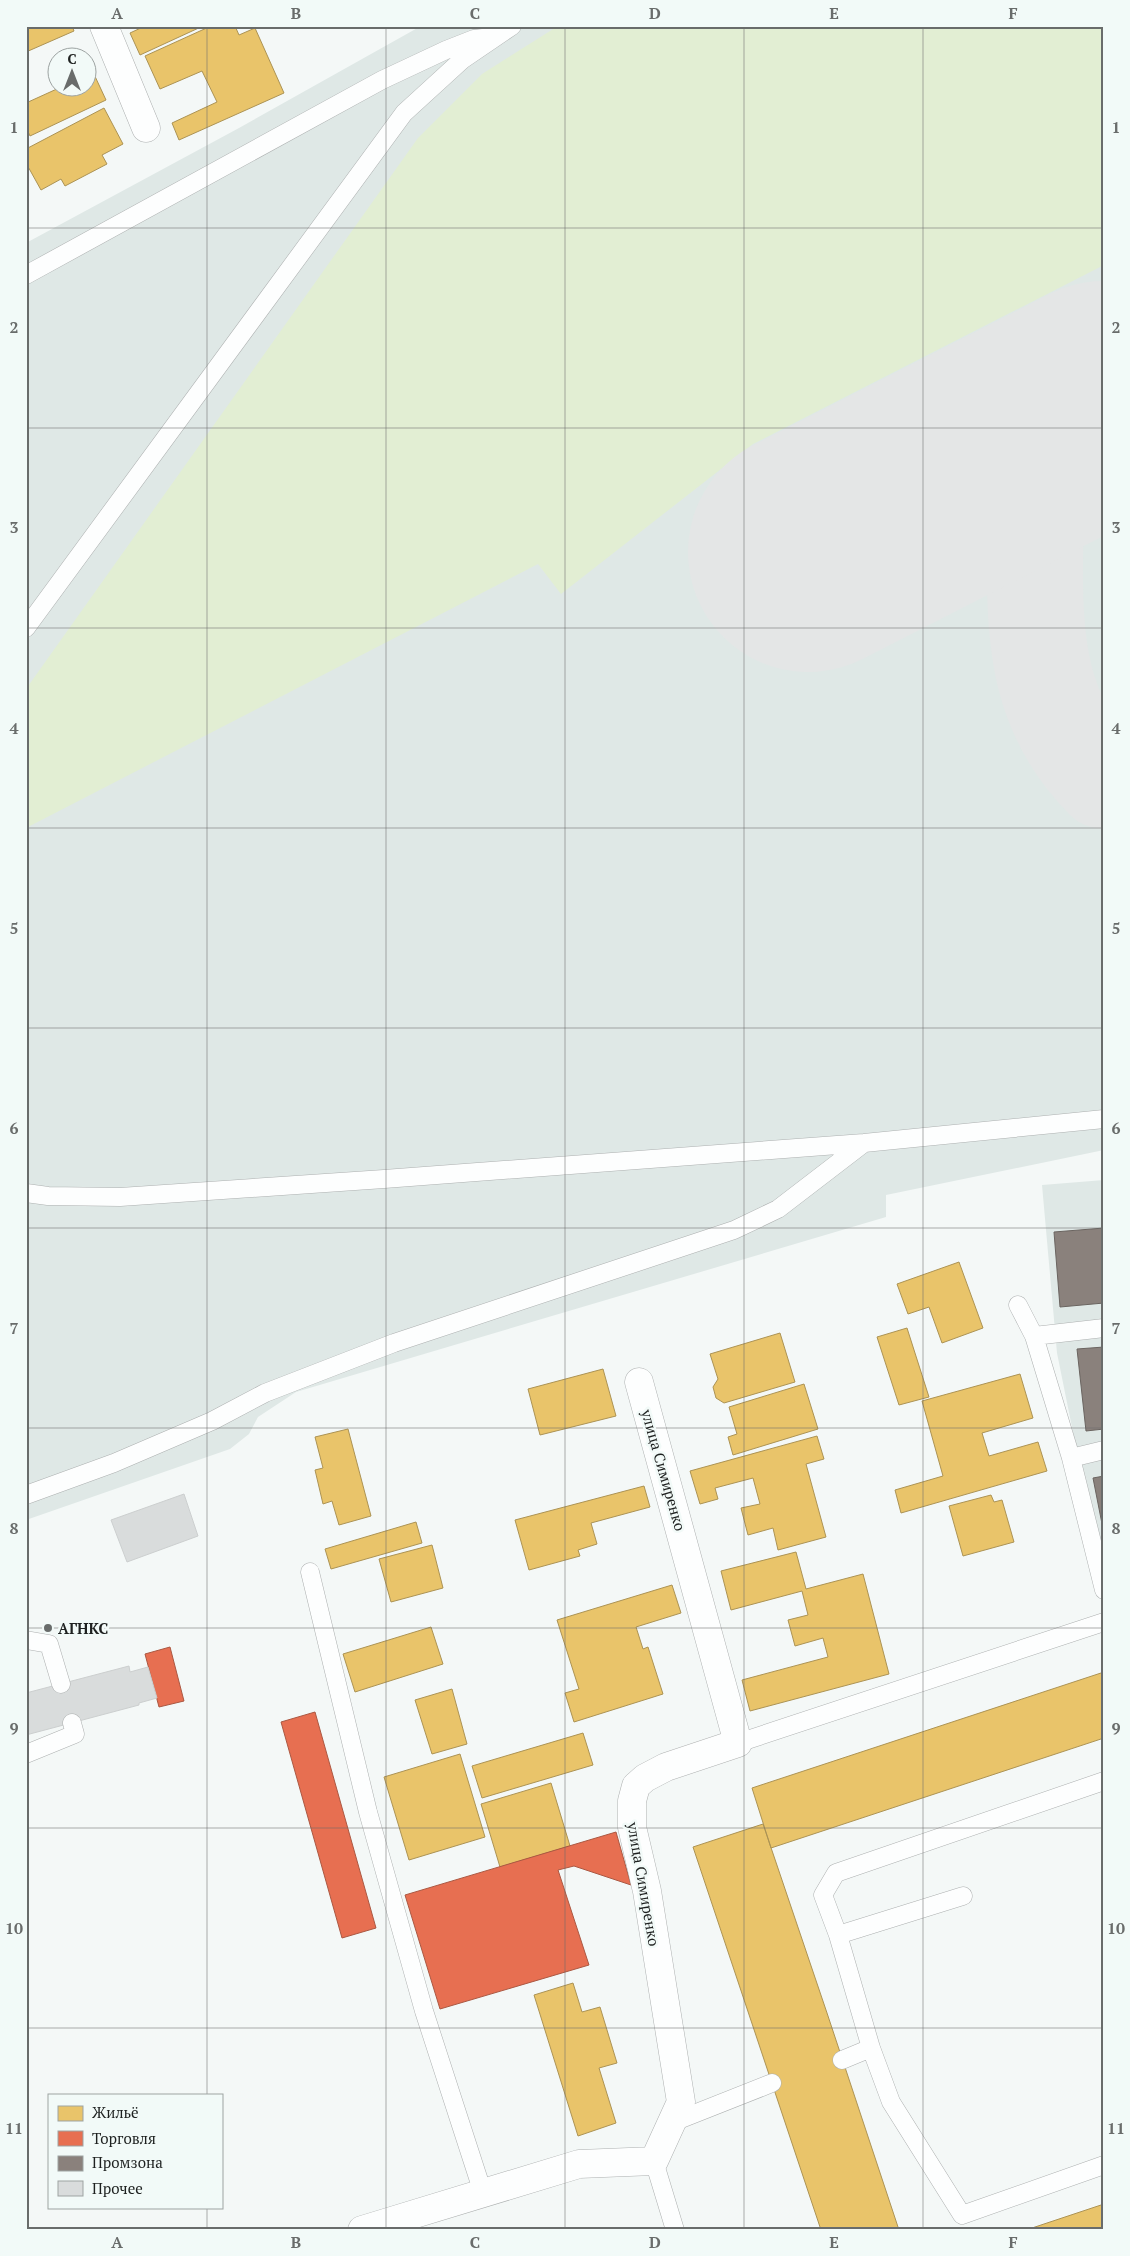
<svg xmlns="http://www.w3.org/2000/svg" width="1130" height="2256" viewBox="0 0 1130 2256" font-family="'PT Serif',serif">
<style>
.built{fill:#dfe8e6}
.green{fill:#e2eed3}
.homes{fill:#e9c46a;stroke:#ac9354}
.shops{fill:#e76f51;stroke:#ab5842}
.industry{fill:#8a817c;stroke:#6a6460}
.lines{fill:none;stroke-linecap:round;stroke-linejoin:round}
.taxiway{stroke:#e4e6e6;stroke-width:96}
.runway{stroke:#e4e6e6;stroke-width:240}
.building{fill:#d9dcdc;stroke:#cccfcf}
.service-casing{stroke:#adb0b0;stroke-width:19}
.minor-casing{stroke:#adb0b0;stroke-width:29}
.path{stroke:#d9dada;stroke-width:3;stroke-dasharray:2.5 4;stroke-linecap:butt}
.service{stroke:#fdfefe;stroke-width:18}
.minor{stroke:#fdfefe;stroke-width:28}
.grid{fill:none;stroke:#696c6b;stroke-width:1;stroke-opacity:0.55}
.poi-dot{fill:#696c6b;stroke:#f2faf8;stroke-width:2}
.labels{text-anchor:middle;dominant-baseline:central;stroke-width:5;stroke-linejoin:round;paint-order:stroke}
.street-label{font-size:15px;fill:#1e2120;stroke:#f2faf8}
.poi-label{font-size:15px;font-weight:bold;fill:#1e2120;stroke:#f2faf8;text-anchor:start}
.neatline{fill:none;stroke:#696c6b;stroke-width:2}
.grid-label{font-size:16px;text-anchor:middle;font-weight:bold;fill:#696c6b}
</style>
<rect width="100%" height="100%" fill="#f4f8f7"/>
<path class="built" d="M421,26H1104V1150L886,1195V1217L296,1392L258,1417L249,1434L230,1449L26,1520V243L239,128Z
M1104,1180V1586L1057,1353L1042,1185Z"/>
<path class="green" d="M558,26H1104V265L753,444L561,594L538,564L26,828V689L418,138L482,74Z"/>
<path class="homes" d="M26,26H72L74,31L26,52Z
M145,26H203L140,55L130,33Z
M211,26H235L239,35L255,28L284,93L179,140L172,123L217,102L202,71L160,89L145,56Z
M93,72L106,100L30,136L26,127V103L59,88H88V74Z
M104,108L123,144L102,155L107,164L65,186L61,179L41,190L26,163V149Z
M959,1262L983,1328L942,1343L929,1307L908,1314L897,1284Z
M907,1328L929,1397L899,1405L877,1337Z
M780,1333L795,1382L724,1403L716,1398L713,1387L718,1379L710,1354Z
M603,1369L616,1416L540,1435L528,1389Z
M1020,1374L1033,1418L982,1433L989,1456L1038,1442L1047,1471L901,1513L895,1490L943,1476L922,1401Z
M804,1384L818,1429L733,1455L728,1437L737,1434L729,1407Z
M348,1429L371,1516L339,1525L332,1501L323,1504L315,1470L323,1468L315,1437Z
M817,1436L824,1459L806,1464L826,1537L778,1550L773,1528L748,1535L741,1508L760,1504L753,1478L715,1488L718,1499L700,1504L690,1471Z
M644,1486L650,1507L591,1523L597,1544L578,1550L580,1556L529,1570L515,1520Z
M991,1495L994,1502L1002,1500L1014,1542L963,1556L949,1506Z
M416,1522L422,1543L331,1569L325,1549Z
M432,1545L443,1588L391,1602L379,1559Z
M796,1552L806,1589L863,1574L889,1674L750,1711L742,1680L828,1657L823,1638L795,1646L788,1620L808,1615L802,1591L731,1610L721,1571Z
M672,1585L681,1613L636,1627L643,1649L648,1647L663,1694L574,1722L565,1693L579,1689L557,1620Z
M431,1627L443,1664L355,1692L343,1654Z
M1104,1672V1738L771,1848L752,1788Z
M452,1689L467,1744L432,1754L415,1700Z
M583,1733L593,1765L482,1798L472,1766Z
M460,1754L485,1837L409,1860L384,1777Z
M551,1783L570,1846L500,1867L481,1804Z
M763,1824L827,2013L899,2230H821L693,1847Z
M573,1983L582,2012L600,2007L617,2063L599,2068L616,2123L578,2136L534,1995Z
M1104,2204V2230H1026Z"/>
<path class="shops" d="M170,1647L184,1701L159,1707L145,1654Z
M315,1712L376,1928L342,1938L281,1722Z
M616,1832L631,1885L574,1866L558,1870L589,1965L440,2009L405,1895Z"/>
<path class="industry" d="M1104,1228V1303L1060,1307L1054,1232Z
M1104,1347V1429L1086,1431L1077,1349Z
M1104,1476V1534L1093,1478Z"/>
<g class="lines">
<path class="taxiway" d="M1104,406C1080,427 1059,451 1047,481C1035,509 1035,538 1035,567C1034,650 1043,720 1104,781"/>
<path class="runway" d="M808,552L1104,401"/>
</g>
<path class="building" d="M184,1494L198,1536L127,1562L111,1520Z
M129,1666L130,1672L148,1667L157,1698L139,1703V1705L26,1735V1693Z"/>
<g class="lines">
<g class="service-casing">
<path id="service" d="M26,275L382,80L446,50L474,39L492,37
M26,628L404,113L462,60L512,26
M26,1193L48,1196L120,1197L384,1179L864,1143L1104,1119
M1018,1305L1034,1336L1071,1458L1104,1590
M1034,1336L1104,1328
M1071,1458L1104,1450
M26,1495L114,1463L212,1421L265,1393L394,1343L734,1230L778,1209L864,1143
M310,1572L368,1812L424,2011L483,2193
M26,1640L49,1644L61,1684
M738,1743L1104,1622
M26,1754L75,1734L72,1723
M963,1896L838,1935L871,2048L891,2102L962,2215L1104,2165
M838,1935L823,1895L836,1873L1104,1781
M842,2060L871,2048
M671,2123L772,2083
M654,2161L675,2230"/>
</g>
<g class="minor-casing">
<path id="minor" d="M104,26L146,128
M362,2230L579,2164L654,2161L681,2102L647,1891L632,1827V1801L636,1786L645,1778L666,1767L738,1743L639,1382"/>
</g>
<path class="path" d="M26,2042L28,2048L26,2049"/>
<use href="#service" class="service"/>
<use href="#minor" class="minor"/>
</g>
<path class="grid" d="M207,26V2095M386,26V2230M565,26V2230M744,26V2230M923,26V2230M26,228H1104M26,428H1104M26,628H1104M26,828H1104M26,1028H1104M26,1228H1104M26,1428H1104M26,1628H1104M26,1828H1104M26,2028H1104M207,2207V2230"/>
<circle class="poi-dot" cx="48" cy="1628" r="5"/>
<g class="labels">
<g class="street-label">
<text transform="translate(664 1470) rotate(74)">улица Симиренко</text>
<text transform="translate(644 1884) rotate(80)">улица Симиренко</text>
</g>
<g class="poi-label">
<text x="58" y="1628">АГНКС</text>
</g>
</g>
<rect width="1130" height="2256" fill="none" stroke="#f2faf8" stroke-width="55"/>
<rect x="48" y="2094" width="175" height="115" fill="#f2faf8" stroke="#9da3a2"/>
<rect x="58" y="2106" width="25" height="15" fill="#e9c46a" stroke="#9da3a2"/>
<text x="92" y="2118" font-size="15" fill="#1e2120">Жильё</text>
<rect x="58" y="2131" width="25" height="15" fill="#e76f51" stroke="#9da3a2"/>
<text x="92" y="2144" font-size="15" fill="#1e2120">Торговля</text>
<rect x="58" y="2156" width="25" height="15" fill="#8a817c" stroke="#9da3a2"/>
<text x="92" y="2168" font-size="15" fill="#1e2120">Промзона</text>
<rect x="58" y="2181" width="25" height="15" fill="#d9dcdc" stroke="#9da3a2"/>
<text x="92" y="2194" font-size="15" fill="#1e2120">Прочее</text>
<g transform="translate(72 72)"><circle r="24" fill="#f2faf8" stroke="#9da3a2"/>
<path d="M0-4L9 19L0 12L-9 19Z" fill="#696c6b"/>
<text y="-8" font-size="14" font-weight="bold" text-anchor="middle" fill="#1e2120">С</text>
</g>
<rect x="28" y="28" width="1074" height="2200" class="neatline"/>
<g class="grid-label">
<text x="117" y="19">A</text>
<text x="296" y="19">B</text>
<text x="475" y="19">C</text>
<text x="655" y="19">D</text>
<text x="834" y="19">E</text>
<text x="1013" y="19">F</text>
<text x="14" y="133">1</text>
<text x="1116" y="133">1</text>
<text x="14" y="333">2</text>
<text x="1116" y="333">2</text>
<text x="14" y="533">3</text>
<text x="1116" y="533">3</text>
<text x="14" y="734">4</text>
<text x="1116" y="734">4</text>
<text x="14" y="934">5</text>
<text x="1116" y="934">5</text>
<text x="14" y="1134">6</text>
<text x="1116" y="1134">6</text>
<text x="14" y="1334">7</text>
<text x="1116" y="1334">7</text>
<text x="14" y="1534">8</text>
<text x="1116" y="1534">8</text>
<text x="14" y="1734">9</text>
<text x="1116" y="1734">9</text>
<text x="14" y="1934">10</text>
<text x="1116" y="1934">10</text>
<text x="14" y="2134">11</text>
<text x="1116" y="2134">11</text>
<text x="117" y="2248">A</text>
<text x="296" y="2248">B</text>
<text x="475" y="2248">C</text>
<text x="655" y="2248">D</text>
<text x="834" y="2248">E</text>
<text x="1013" y="2248">F</text>
</g>
</svg>
